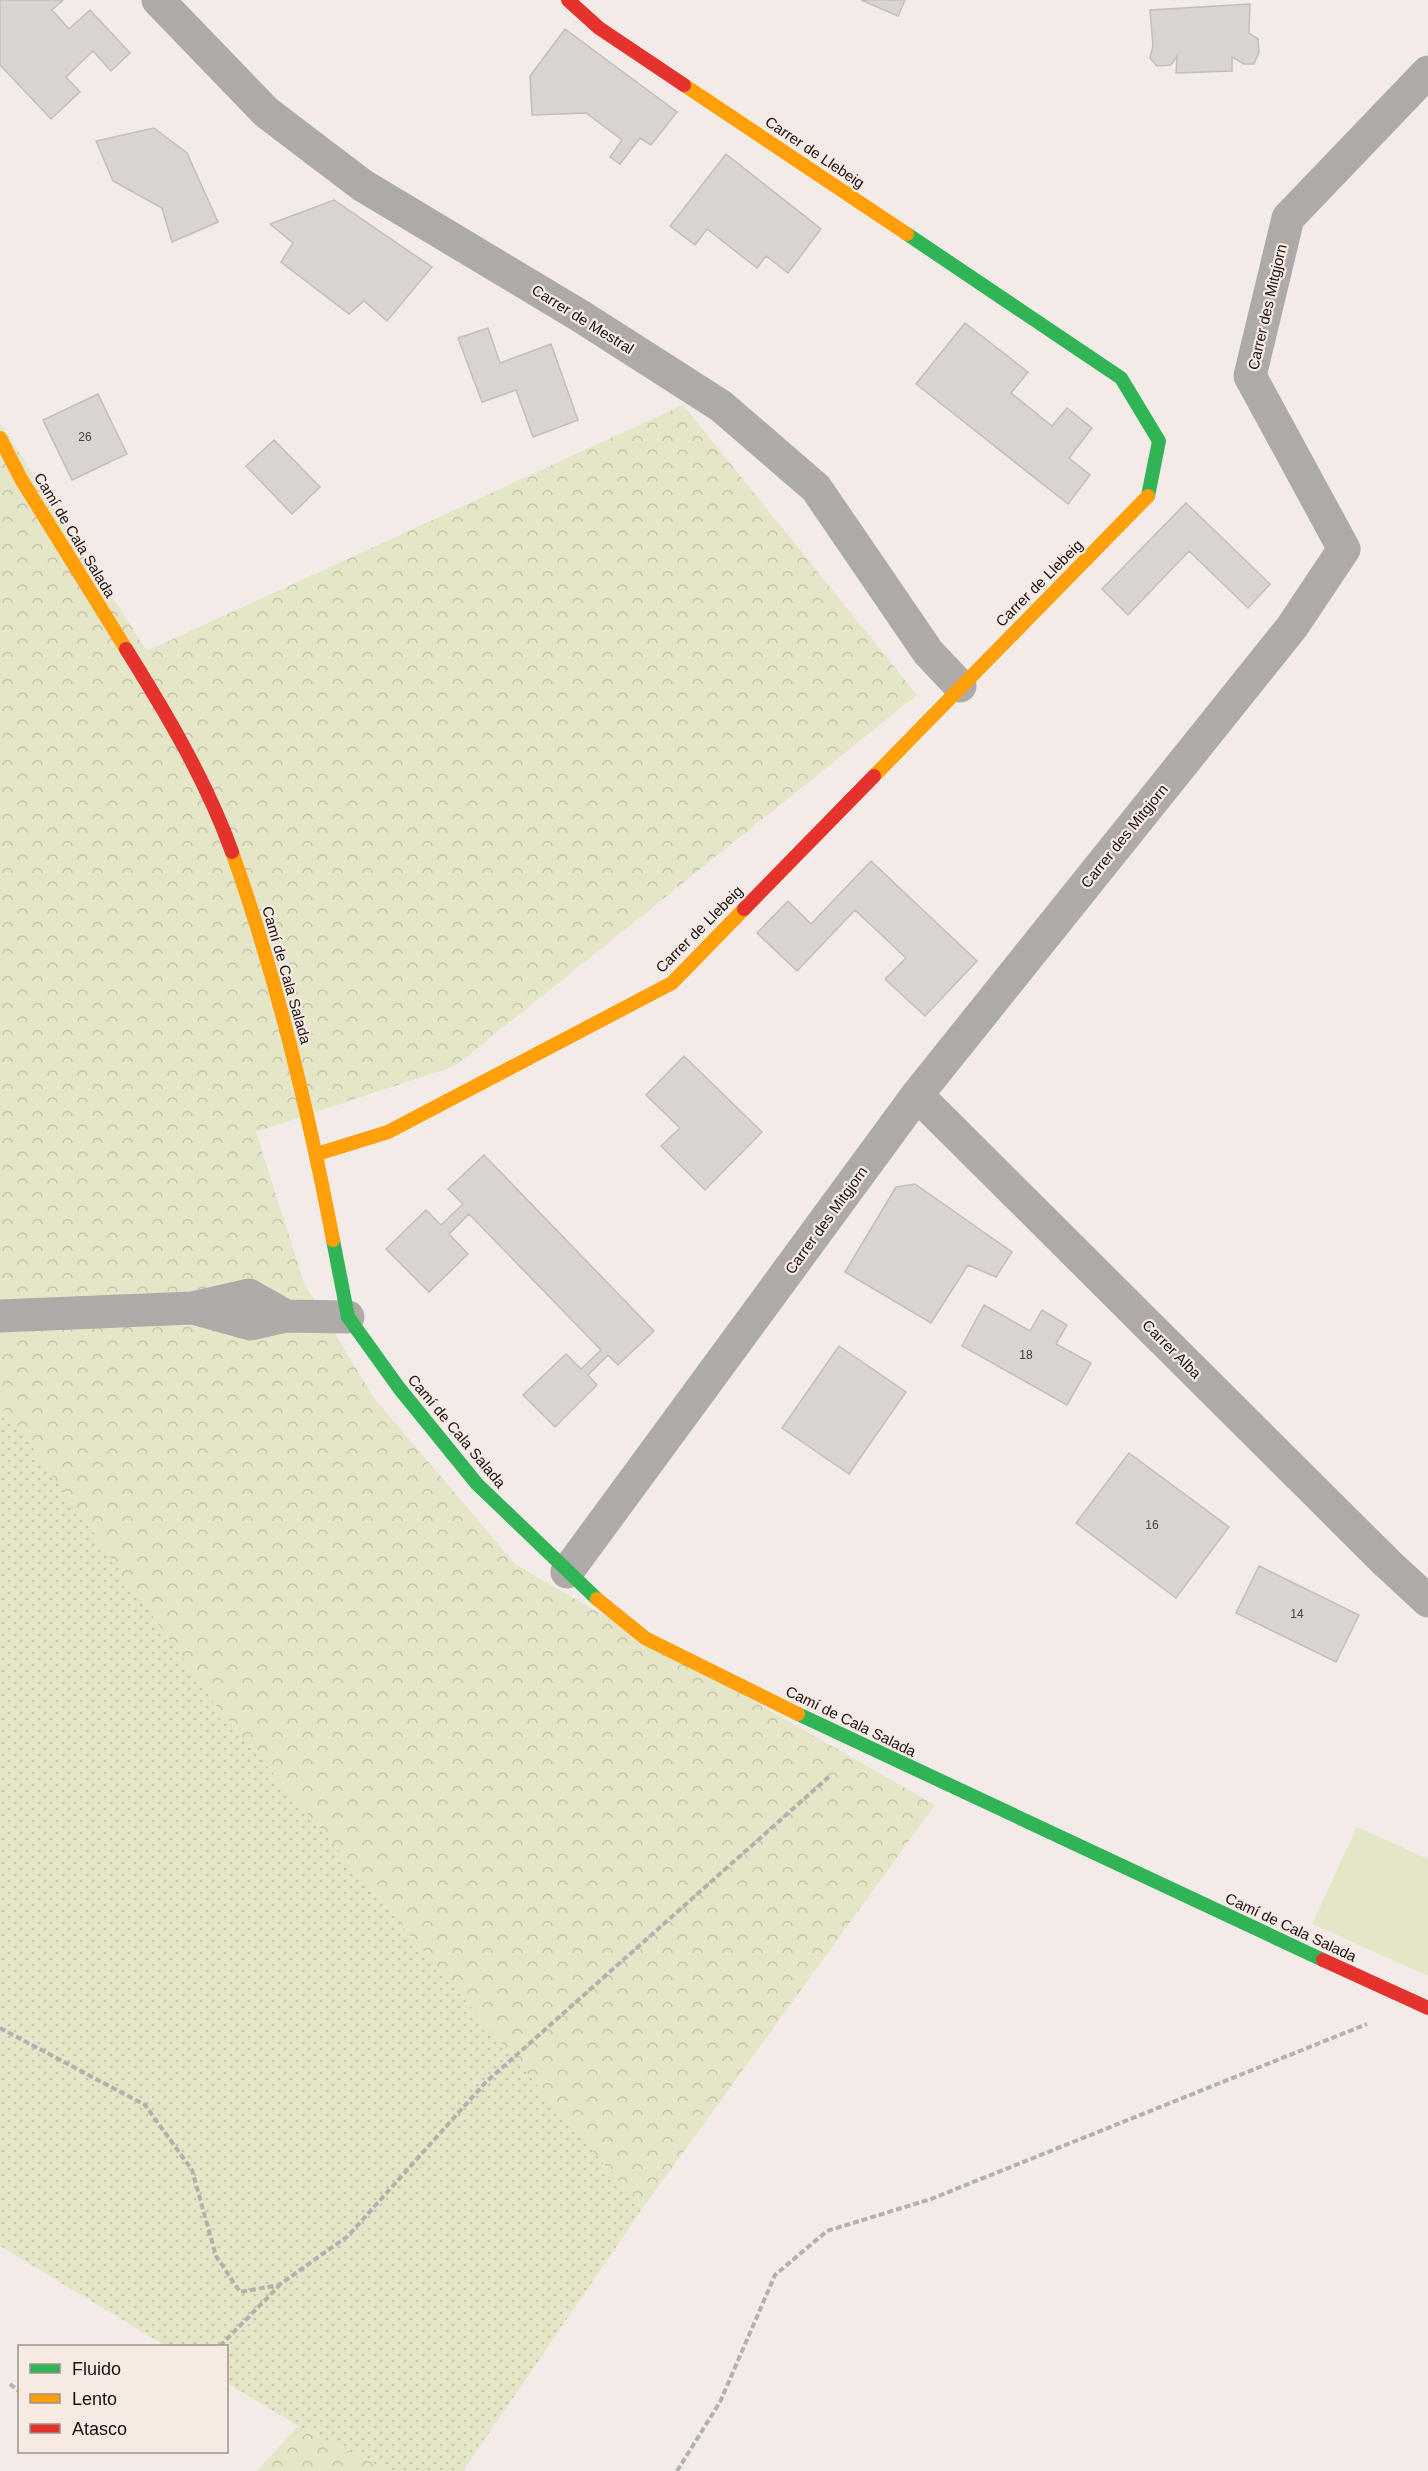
<svg xmlns="http://www.w3.org/2000/svg" width="1428" height="2471" viewBox="0 0 1428 2471" font-family="Helvetica,sans-serif">
<style>
.grass{fill:url(#grass-dots)}
.forest{fill:url(#forest-crowns)}
.park{fill:#e5e6c8}
.building{fill:#d9d3d1;stroke:#c3bebc;stroke-width:1.5}
.lines{fill:none;stroke-linecap:round;stroke-linejoin:round}
.path{stroke:#b4b0ae;stroke-width:4;stroke-dasharray:6 3;stroke-linecap:butt}
.street{stroke:#adaaa8;stroke-width:33}
.fast{stroke:#30b455;stroke-width:14}
.slow{stroke:#ff9f0a;stroke-width:14}
.jam{stroke:#e5322d;stroke-width:14}
.labels{text-anchor:middle;dominant-baseline:central;stroke-width:4.5;stroke-linejoin:round;paint-order:stroke}
.number-label{font-size:12px;fill:#474240}
.street-label{font-size:15px;fill:#161210;stroke:#f6eae3}
</style>
<defs>
<pattern id="grass-dots" width="8" height="8" patternUnits="userSpaceOnUse" patternTransform="scale(1.5)"><rect width="8" height="8" fill="#e5e6c8"/><path d="M2 2h.1M6 6h.1" fill="none" stroke="#c4c4ab" stroke-width="1.8" stroke-linecap="round"/></pattern>
<pattern id="forest-crowns" width="20" height="18" patternUnits="userSpaceOnUse" patternTransform="scale(1.5)"><rect width="20" height="18" fill="#e5e6c8"/><path d="M2 6a3 3 0 1 1 6 0M12 15a3 3 0 1 1 6 0" fill="none" stroke="#c4c4ab"/></pattern>
</defs>
<rect width="100%" height="100%" fill="#f2ebe7"/>
<path class="grass" d="M5,1408L218,1708L642,2209L463,2471H389L298,2426L227,2383L226,2346H166L0,2246V1414Z"/>
<path class="forest" d="M683,405L917,695L455,1066L256,1132L304,1283L374,1398L516,1565L935,1805L642,2209L218,1708L5,1409L0,1414V423L147,651Z
M298,2426L389,2471H257Z"/>
<path class="park" d="M1357,1827L1428,1859V1976L1312,1924Z"/>
<path class="building" d="M0,0H63L52,10L69,29L90,10L130,53L111,71L93,51L66,77L80,92L51,119L0,65Z
M861,0H905L898,16Z
M1250,4L1249,33L1258,39L1259,52L1254,64H1244L1232,57V71L1176,73L1177,56L1171,65L1157,66L1150,58L1153,46L1150,10Z
M565,29L677,112L651,145L640,138L620,164L610,157L622,140L586,113L532,115L530,76Z
M154,128L187,153L218,222L172,242L162,208L113,181L96,141Z
M726,154L821,229L788,273L766,256L757,268L707,229L695,245L670,226Z
M334,200L432,267L387,321L364,301L349,314L281,262L293,243L270,224Z
M965,323L1028,372L1011,393L1052,426L1067,408L1092,428L1069,458L1090,475L1068,504L916,384Z
M488,328L500,363L551,344L578,420L533,437L516,390L482,402L458,338Z
M98,394L127,454L72,480L43,420Z
M274,440L320,487L292,514L246,466Z
M1186,503L1270,584L1248,608L1189,551L1128,615L1102,589Z
M871,861L977,961L925,1016L885,979L906,958L855,910L797,971L757,933L788,901L811,924Z
M684,1056L762,1132L705,1190L661,1146L680,1128L646,1095Z
M484,1155L654,1331L618,1365L608,1355L588,1375L597,1385L555,1427L523,1395L566,1354L581,1369L601,1350L469,1214L449,1234L468,1254L429,1292L386,1249L426,1210L441,1225L463,1204L448,1189Z
M915,1184L1012,1252L996,1277L968,1265L931,1323L845,1272L896,1187Z
M984,1305L1030,1331L1042,1310L1067,1325L1056,1344L1091,1363L1067,1405L962,1346Z
M839,1346L906,1392L849,1474L782,1428Z
M1129,1453L1229,1527L1176,1598L1076,1523Z
M1259,1566L1359,1615L1336,1662L1236,1613Z"/>
<g class="lines">
<path class="path" d="M0,2028L145,2105L192,2170L216,2256L240,2292L279,2285L348,2236L485,2083L831,1775
M220,2346L279,2286
M10,2384L20,2392
M677,2471L720,2402L775,2275L827,2231L931,2199L1367,2024"/>
<path class="street" d="M158,0L266,112L362,185L582,317L721,406L816,488L928,652L960,686
M917,1095L1387,1563L1428,1601
M197,1309L251,1324L286,1316L348,1317
M0,1316L192,1308L249,1295L286,1316
M567,1572L917,1095L1292,627L1344,549L1250,376L1288,218L1428,72"/>
<path class="fast" d="M907,234L1121,378L1159,441L1148,496
M333,1240L348,1317L399,1388L477,1484L597,1599
M798,1714L1323,1960"/>
<path class="slow" d="M684,85L907,234
M0,438L21,479L126,649
M874,776L1148,496
M232,852C277,978 308,1109 333,1240
M317,1154L388,1132L672,983L744,909
M597,1599L645,1638L798,1714"/>
<path class="jam" d="M568,0L599,28L684,85
M126,649C166,713 206,780 232,852
M744,909L874,776
M1323,1960L1428,2008"/>
</g>
<g class="labels">
<g class="number-label">
<text x="85" y="437">26</text>
<text x="1026" y="1355">18</text>
<text x="1152" y="1525">16</text>
<text x="1297" y="1614">14</text>
</g>
<g class="street-label">
<text transform="translate(815 152) rotate(34)">Carrer de Llebeig</text>
<text transform="translate(1267 307) rotate(-77)">Carrer des Mitgjorn</text>
<text transform="translate(583 319) rotate(32)">Carrer de Mestral</text>
<text transform="translate(75 535) rotate(59)">Camí de Cala Salada</text>
<text transform="translate(1039 583) rotate(-45)">Carrer de Llebeig</text>
<text transform="translate(1124 836) rotate(-51)">Carrer des Mitgjorn</text>
<text transform="translate(699 929) rotate(-45)">Carrer de Llebeig</text>
<text transform="translate(287 975) rotate(74)">Camí de Cala Salada</text>
<text transform="translate(826 1220) rotate(-54)">Carrer des Mitgjorn</text>
<text transform="translate(1172 1349) rotate(45)">Carrer Alba</text>
<text transform="translate(457 1431) rotate(50)">Camí de Cala Salada</text>
<text transform="translate(851 1721) rotate(26)">Camí de Cala Salada</text>
<text transform="translate(1291 1927) rotate(25)">Camí de Cala Salada</text>
</g>
</g>
<rect x="18" y="2345" width="210" height="108" fill="#f6eae3" stroke="#9c948f" stroke-width="1.5"/>
<rect x="30" y="2364" width="30" height="9" fill="#30b455" stroke="#9c948f" stroke-width="1.5"/>
<text x="72" y="2375" font-size="18" fill="#161210">Fluido</text>
<rect x="30" y="2394" width="30" height="9" fill="#ff9f0a" stroke="#9c948f" stroke-width="1.5"/>
<text x="72" y="2405" font-size="18" fill="#161210">Lento</text>
<rect x="30" y="2424" width="30" height="9" fill="#e5322d" stroke="#9c948f" stroke-width="1.5"/>
<text x="72" y="2435" font-size="18" fill="#161210">Atasco</text>
</svg>
